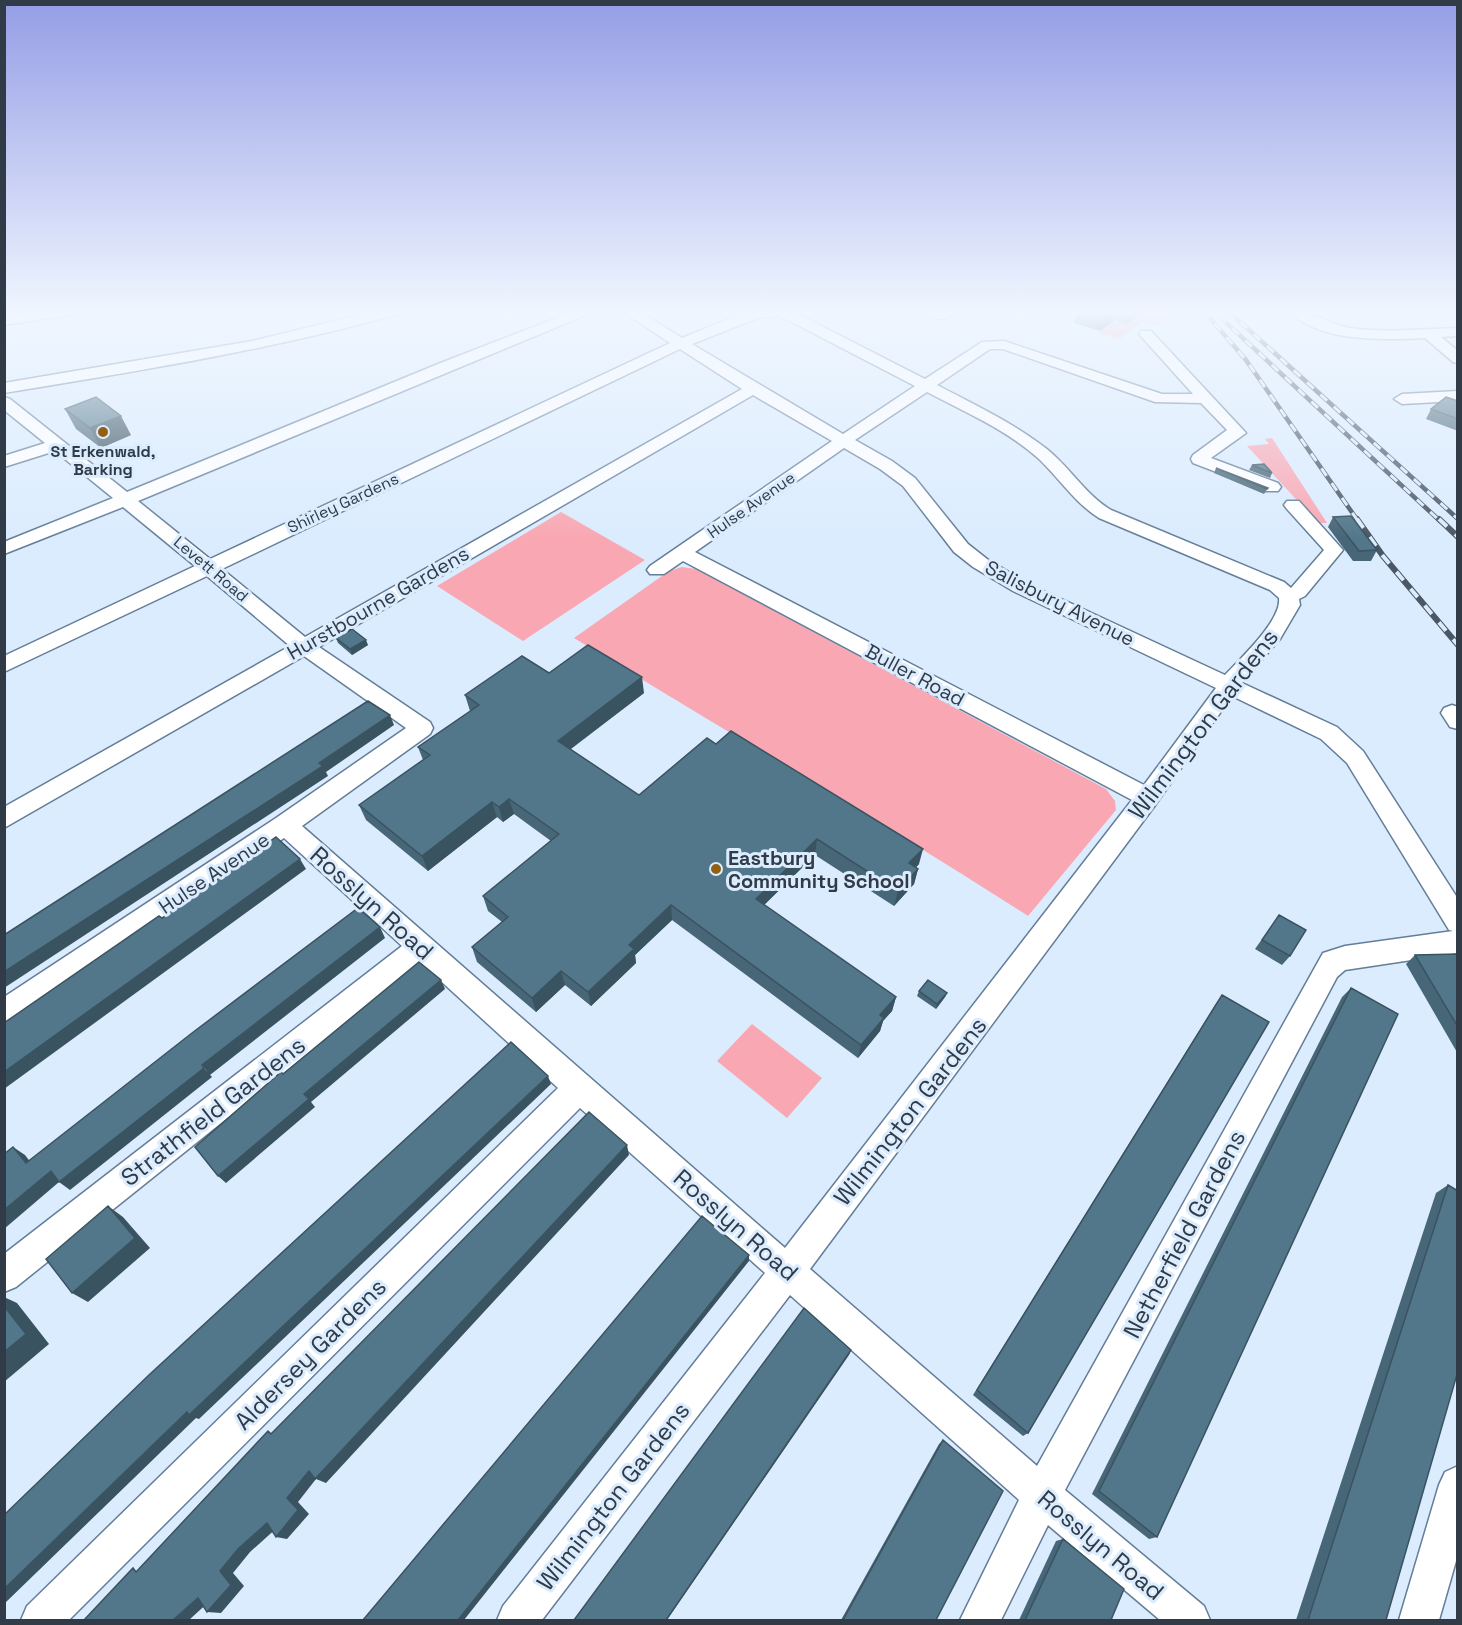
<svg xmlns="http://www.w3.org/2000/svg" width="1462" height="1625" viewBox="0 0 1462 1625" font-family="'Space Grotesk',sans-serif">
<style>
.green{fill:#f9a8b3}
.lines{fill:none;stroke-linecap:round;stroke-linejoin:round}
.minor-casing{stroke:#647d98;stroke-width:3}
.minor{fill:#fff;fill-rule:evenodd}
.rail-far1-casing{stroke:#4b5764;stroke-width:4.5}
.rail-casing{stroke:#4b5764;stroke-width:6}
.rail-far1{stroke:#dbecfe;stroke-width:3;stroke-dasharray:9;stroke-linecap:butt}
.rail{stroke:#dbecfe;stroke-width:4;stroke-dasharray:11;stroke-linecap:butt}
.wall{fill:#476677}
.shaded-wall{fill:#3a5361}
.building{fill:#53778a;stroke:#3a5361;stroke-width:1.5}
.poi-dot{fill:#935f12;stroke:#dbecfe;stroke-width:2}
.labels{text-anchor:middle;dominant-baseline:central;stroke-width:6;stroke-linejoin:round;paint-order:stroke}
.far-poi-label{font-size:16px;font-weight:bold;fill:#303b47;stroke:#dbecfe}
.far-street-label{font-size:16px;fill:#303b47;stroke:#dbecfe}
.street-label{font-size:20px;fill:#303b47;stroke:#dbecfe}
.poi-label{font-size:20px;font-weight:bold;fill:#303b47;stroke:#dbecfe;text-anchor:start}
.near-street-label{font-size:24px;fill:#303b47;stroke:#dbecfe}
</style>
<rect width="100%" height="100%" fill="#dbecfe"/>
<path class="green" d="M1136,311L1153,316L1157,312L1171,317L1156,326L1142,322L1119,339L1098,333L1106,327L1110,319L1128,324L1133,320Z
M1272,438L1327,523H1318L1247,446L1269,444L1265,439Z
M561,512L645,560L523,641L437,586Z
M682,567L696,569L1106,789L1115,801L1116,810L1028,916C879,820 725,731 574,638L669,571Z
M752,1024L822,1078L787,1118L717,1061Z"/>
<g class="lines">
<g class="minor-casing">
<path id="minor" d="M46,310H83L76,314L4,325V317Z
M380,310H404L402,313C271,350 138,371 4,393V383L252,341Z
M577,310H598L138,501L210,559L670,343L620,310H637L682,338C719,324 756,302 796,313L925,379L982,342L1004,341L1162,394H1193L1139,334L1141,331H1151L1246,433L1211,458L1278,483L1281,487L1278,491H1266L1193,463L1191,459L1193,455L1227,430L1201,403L1155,402L1003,349H990L937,385C975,405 1014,423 1048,450C1071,469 1086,495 1111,510L1284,582L1291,588L1324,550L1287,509L1284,505L1287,501H1299L1343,550L1305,596L1299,599L1300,605L1280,639L1242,683L1337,727L1363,751L1458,899V953L1345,970L1337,977L1065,1490L1204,1606L1210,1620H1160L1048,1525L1001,1620H960L1019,1500L790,1295L542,1620H497L503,1606L765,1273L580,1108L69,1620H21L27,1606L558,1088L421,963L16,1287L4,1292V1254L402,946L284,838L14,1022L4,1025V997L276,818L406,728L304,656L4,828V807L290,646L207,576L4,672V656L195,566L123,507L4,554V542L113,498L55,451L4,467V456L45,443L4,410V397L10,399L127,492L438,364ZM776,316L786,319L915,386L843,434L692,344L758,318ZM680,349L742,389L305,637L222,569ZM927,392C965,412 1007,430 1039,459C1059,478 1075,503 1099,518L1270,590L1279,598C1282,620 1240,659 1225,675L1027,583L987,559L968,544L915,478L892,461L855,440ZM753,395L832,441L650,566L647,570L650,574H664L683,561L1132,800L785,1248L302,826L430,734L433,728L430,722L319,647ZM844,448L880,469L903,486L954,552L973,567L1013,591L1216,688L1144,785L695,552ZM1232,696L1321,739L1347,763L1449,930L1453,931L1345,946L1323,953L1037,1466L810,1269L1156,804Z
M942,310H962L945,319H935L933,316Z
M1288,310C1311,310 1328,324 1350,328C1385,333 1422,329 1458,328V336L1441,337L1458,351V363L1453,362L1425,338C1385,340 1318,343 1288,310Z
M1458,391V401L1402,404L1394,399L1402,394Z
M1452,705L1458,707V729L1450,727L1441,713L1444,708Z
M1458,1466V1554L1439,1620H1399L1439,1485L1445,1472Z"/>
</g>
<use href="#minor" class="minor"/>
<g class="rail-far1-casing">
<path id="rail-far1" d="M1203,310L1246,360L1358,521
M1227,310L1458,519
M1219,316L1440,521"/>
</g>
<g class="rail-casing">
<path id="rail" d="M1357,519L1383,556L1458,645
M1439,519L1458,537"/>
</g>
<use href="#rail-far1" class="rail-far1"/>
<use href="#rail" class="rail"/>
</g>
<path class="wall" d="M1078,310H1151L1147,314L1142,313L1127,324L1115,320L1100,331L1074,323Z
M1458,401V431L1426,419L1431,409Z
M65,409L131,435L101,448L76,429Z
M1252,465L1272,473L1270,478L1249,470Z
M1216,468L1268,488L1264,494L1214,473Z
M1333,517L1377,550L1371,561H1353L1328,527Z
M336,638L368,645L352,655L338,643Z
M549,673L644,693L571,749L639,795L919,864L916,867L918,869L914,884L894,906L815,855L764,905L896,997L892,1011L883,1021L880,1031L858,1058L672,920L635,955L636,963L591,1006L565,985L536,1012L477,962L472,947L502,922L488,911L483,896L551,841L514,814L503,822L497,817L428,871L366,820L359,805L423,760L418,747L470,711L465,695Z
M1279,915L1290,956L1282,965L1255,949Z
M1458,954V1054L1406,964L1415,955Z
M1351,988L1157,1537L1149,1539L1092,1494L1342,997Z
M919,991L947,993L945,997L936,1009L917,996Z
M1222,995L1028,1433L1023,1436L973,1395L1215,1005Z
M1448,1185L1386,1620H1296L1436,1193Z
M943,1440L936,1620H841L939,1444Z
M1063,1539L1111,1620H1019L1056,1541Z"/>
<path class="shaded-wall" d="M1113,310H1117L1115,320L1100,331L1104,317Z
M1131,310H1143L1142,313L1127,324Z
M121,416L131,435L101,448L90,428Z
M366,640L368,645L352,655L350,649Z
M642,677L644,693L561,756L558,741Z
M390,715L394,725L326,772L328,776L4,988V972L319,763Z
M509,799L514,814L503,822L499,807Z
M492,802L497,817L428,871L422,856Z
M817,839L815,855L755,914L756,899Z
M923,849L919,864L906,878L909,863Z
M300,859L306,869L4,1089V1072Z
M918,869L914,884L894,906L898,891Z
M671,905L672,920L635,955L636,963L591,1006L588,992L629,945Z
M380,927L385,938L210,1075L202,1065Z
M561,971L565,985L536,1012L532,998Z
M441,980L445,989L311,1102L315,1107L226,1183L218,1176L304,1094Z
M947,993L945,997L936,1009L937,1004Z
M896,997L892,1011L883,1021L880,1031L858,1058L861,1045L880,1015Z
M204,1068L212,1077L70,1190L59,1182L4,1229V1210L51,1171Z
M548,1076L551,1084L199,1419L196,1418L4,1604V1589L187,1412Z
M627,1145L629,1155L326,1483L316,1479L298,1502L309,1514L287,1539L276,1537L287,1498L309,1471Z
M13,1147L25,1155L38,1172L26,1163Z
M108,1206L123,1217L150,1248L88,1302L72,1293Z
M749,1255V1261L464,1620H458Z
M4,1297L17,1303L49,1344L4,1382Z
M851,1350L849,1355L667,1620H666Z
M267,1523L279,1526L250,1552L233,1573L244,1586L221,1613L207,1612L220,1571L238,1549Z
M198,1598L212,1599L189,1620H173Z"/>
<path class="building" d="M1082,310H1113L1104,317Z
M96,397L121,416L90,428L65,409Z
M1446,397L1458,401V419L1431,409Z
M1264,464L1272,473L1252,465Z
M1216,468L1268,488L1267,489Z
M1351,516L1377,550L1359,551L1333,517Z
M352,629L366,640L350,649L336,638Z
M588,645L642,677L558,741L639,795L707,738L716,744L731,731L923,849L909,863L918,869L898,891L817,839L756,899L896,997L880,1015L884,1018L861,1045L671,905L629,945L634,949L588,992L561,971L532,998L472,947L508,917L483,896L559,834L509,799L499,807L492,802L422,856L359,805L430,755L418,747L479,705L465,695L522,656L549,673Z
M368,701L390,715L319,763L323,766L4,972V935Z
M276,837L300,859L4,1072V1023L159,916L162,918Z
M358,908L380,927L202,1065L204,1068L59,1182L51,1171L4,1210V1154L13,1147L26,1163L192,1033Z
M1279,915L1306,930L1290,956L1262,940Z
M1458,954V1027L1415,955Z
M419,962L441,980L304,1094L309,1099L218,1176L195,1147L281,1072L283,1074Z
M928,980L947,993L937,1004L919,991Z
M1351,988L1398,1014L1157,1537L1099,1491Z
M1222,995L1269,1022L1028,1433L977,1390Z
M511,1042L548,1076L189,1415L187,1412L4,1589V1515L150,1374Z
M589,1112L627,1145L315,1479L309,1471L287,1498L298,1510L276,1537L267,1523L238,1549L220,1571L231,1585L207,1612L198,1598L173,1620H84L133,1568L136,1572L268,1431L271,1434Z
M1448,1185L1458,1191V1371L1386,1620H1308Z
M108,1206L135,1238L72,1293L46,1259Z
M702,1216L749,1255L458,1620H363Z
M4,1306L26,1334L4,1352Z
M804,1308L851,1350L666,1620H574Z
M943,1440L1003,1491L936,1620H843Z
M1063,1539L1124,1589L1111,1620H1025Z"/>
<linearGradient id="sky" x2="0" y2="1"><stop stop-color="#959de6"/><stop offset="0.58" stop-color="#eff6ff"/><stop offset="1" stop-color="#eff6ff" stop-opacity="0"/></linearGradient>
<rect width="1462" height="538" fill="url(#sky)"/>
<g class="poi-dot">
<circle cx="103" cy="432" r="6"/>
<circle cx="716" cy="869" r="6"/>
</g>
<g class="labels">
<g class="far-poi-label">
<text x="103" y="451">St Erkenwald,<tspan x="103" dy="18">Barking</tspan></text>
</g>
<g class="far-street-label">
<text transform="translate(343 503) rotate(-25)">Shirley Gardens</text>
<text transform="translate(751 505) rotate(-35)">Hulse Avenue</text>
<text transform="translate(211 569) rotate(40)">Levett Road</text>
</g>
<g class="street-label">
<text transform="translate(378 603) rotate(-30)">Hurstbourne Gardens</text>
<text transform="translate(1060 603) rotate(27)">Salisbury Avenue</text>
<text transform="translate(915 675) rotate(28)">Buller Road</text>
<text transform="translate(214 873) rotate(-34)">Hulse Avenue</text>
</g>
<g class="poi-label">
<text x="728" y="858">Eastbury<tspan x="728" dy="23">Community School</tspan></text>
</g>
<g class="near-street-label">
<text transform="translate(1203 724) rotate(-53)">Wilmington Gardens</text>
<text transform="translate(372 903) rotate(42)">Rosslyn Road</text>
<text transform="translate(213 1111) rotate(-38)">Strathfield Gardens</text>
<text transform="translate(910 1111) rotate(-52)">Wilmington Gardens</text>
<text transform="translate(736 1225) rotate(41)">Rosslyn Road</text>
<text transform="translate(1184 1234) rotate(-62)">Netherfield Gardens</text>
<text transform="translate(310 1354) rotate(-45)">Aldersey Gardens</text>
<text transform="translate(613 1496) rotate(-52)">Wilmington Gardens</text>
<text transform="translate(1101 1545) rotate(40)">Rosslyn Road</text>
</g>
</g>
<rect width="1462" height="1625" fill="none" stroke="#303b47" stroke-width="12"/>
</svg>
